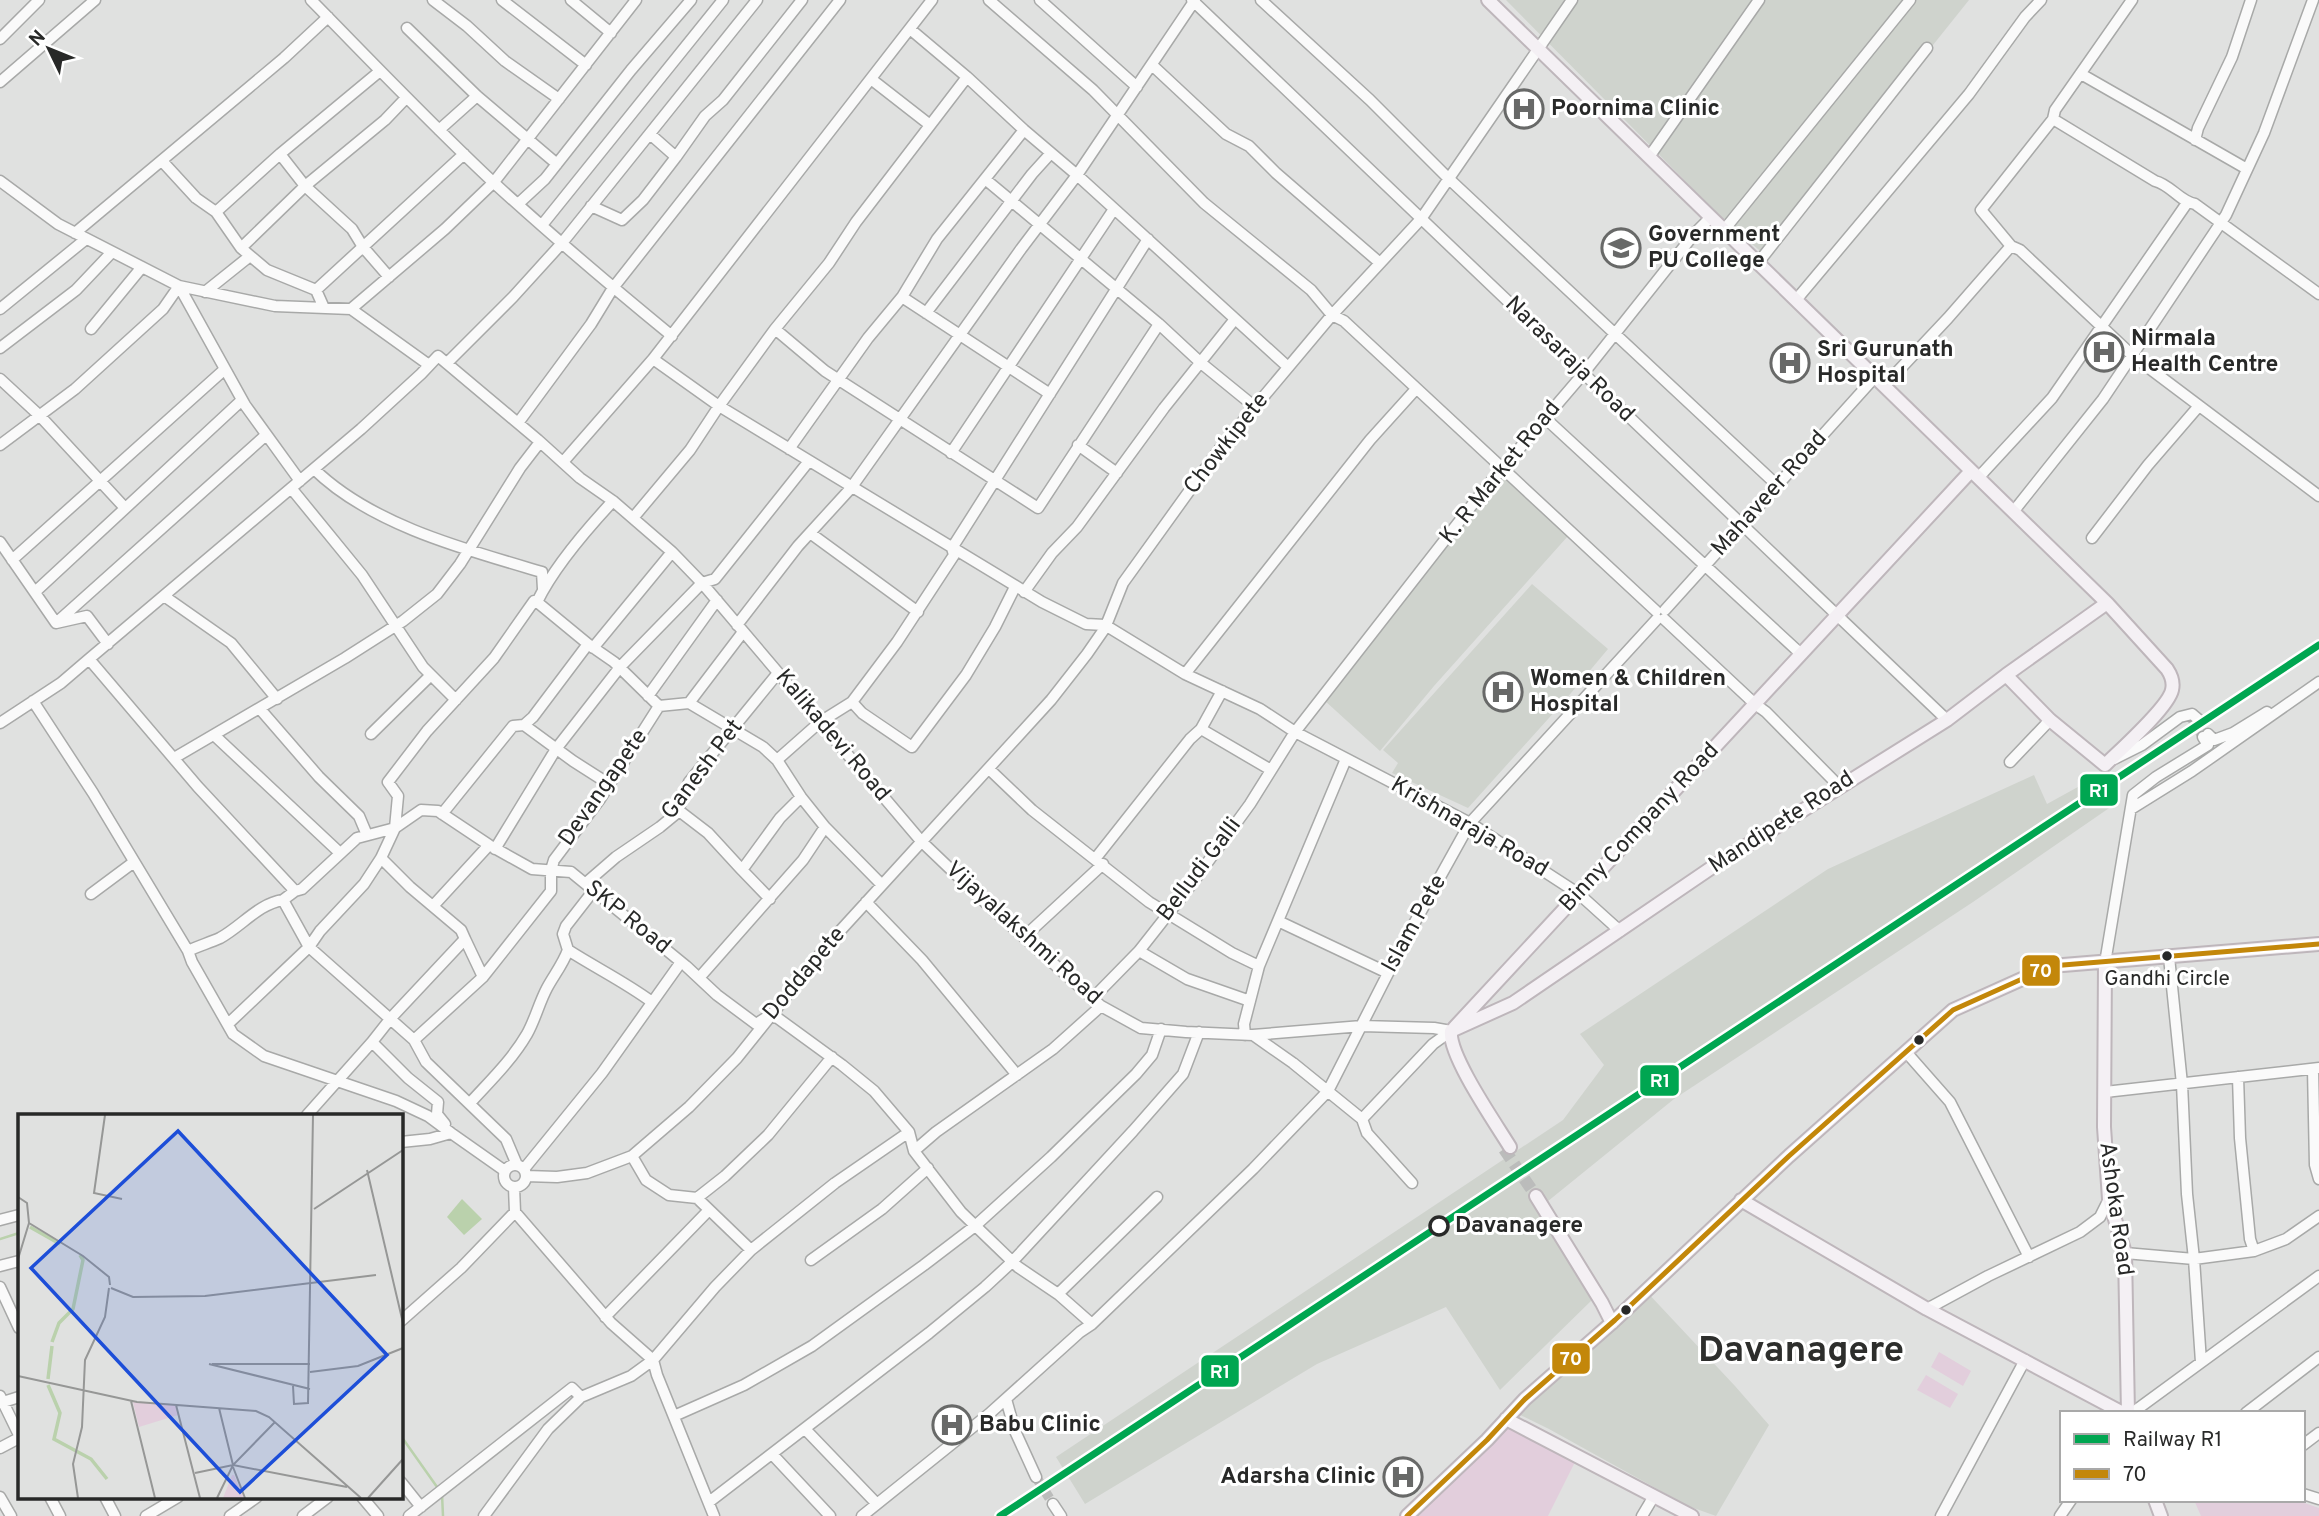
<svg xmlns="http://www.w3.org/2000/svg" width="2319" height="1516" viewBox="0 0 2319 1516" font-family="Overpass,sans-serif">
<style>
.built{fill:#cfd3cd}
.green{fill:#e2cedc}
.water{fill:#bad1ac}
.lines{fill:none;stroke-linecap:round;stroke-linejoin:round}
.stream{stroke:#bad1ac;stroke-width:2.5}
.minor-tunnel{stroke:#bbbcbb;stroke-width:10;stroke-dasharray:10 5;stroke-linecap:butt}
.major-tunnel{stroke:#bbbcbb;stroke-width:12;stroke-dasharray:12 6;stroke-linecap:butt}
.minor-casing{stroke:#a8a9a8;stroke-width:13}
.major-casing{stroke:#beb6bb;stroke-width:16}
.minor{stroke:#fafafa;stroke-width:10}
.major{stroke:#f4f0f4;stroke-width:12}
.rail{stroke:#b8b8b8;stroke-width:2.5;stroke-dasharray:14 7;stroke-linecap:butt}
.bus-1-casing{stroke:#fff;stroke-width:10}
.bus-1{stroke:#c3870a;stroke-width:5}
.rail-1-casing{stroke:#fff;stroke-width:12}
.rail-1{stroke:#00a651;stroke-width:7}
.bus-dot{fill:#282928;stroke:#fff;stroke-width:2.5}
.stop-dot{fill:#fff;stroke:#282928;stroke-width:3.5}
.labels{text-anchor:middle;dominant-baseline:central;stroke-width:6;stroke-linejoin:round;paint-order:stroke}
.bus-label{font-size:21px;fill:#282928;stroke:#fff}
.poi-label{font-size:23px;font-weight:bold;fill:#282928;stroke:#fff;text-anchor:start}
.street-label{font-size:23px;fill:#282928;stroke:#fff}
.stop-label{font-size:23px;font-weight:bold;fill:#282928;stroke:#fff;text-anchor:start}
.town-label{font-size:37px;font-weight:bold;fill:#2d2e2c;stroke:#fff}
.inset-river{fill:none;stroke:#bad1ac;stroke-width:3.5}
.inset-road{fill:none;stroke:#969796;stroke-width:2}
.view{fill:#1d4ed8;fill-opacity:0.15;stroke:#1d4ed8;stroke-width:3.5}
.inset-edge{fill:none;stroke:#282928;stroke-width:3.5}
.line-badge{stroke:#fff;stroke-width:2.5}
.badge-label{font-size:19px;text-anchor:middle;font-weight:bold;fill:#fff}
</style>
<rect width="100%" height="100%" fill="#e0e1e0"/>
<path class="built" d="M1506,0H1969L1765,255L1725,221Z
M1505,474L1568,536L1434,686L1380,751L1324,700Z
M1532,584L1608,649L1566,699L1468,808L1392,773L1398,763L1383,750Z
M2034,775L2047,804L2096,777L2115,804L1973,902L1674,1099L1537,1210L1592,1300L1500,1390L1446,1307L1317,1364L1085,1504L1056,1457L1563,1120L1604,1065L1580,1034L1828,869Z
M1645,1290L1735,1386L1769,1425L1716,1516L1688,1506L1549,1429L1512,1411Z"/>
<path class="green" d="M1939,1352L1971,1371L1963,1386L1931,1367Z
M1926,1375L1958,1394L1950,1408L1917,1390Z
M1505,1424L1575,1462L1548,1516H1407Z
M2194,1500H2296L2319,1508V1516H2201Z"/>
<path class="water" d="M462,1199L482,1219L464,1235L447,1217Z"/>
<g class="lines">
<path class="stream" d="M0,1239L19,1233
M401,1436L442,1494L443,1516"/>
<path class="minor-tunnel" d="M2192,719L2203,737
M1036,1477L1053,1504"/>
<path class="major-tunnel" d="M1504,1149L1536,1196"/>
<g class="minor-casing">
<path id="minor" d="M311,0C371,61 430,123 493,182C551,235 611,286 672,336
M433,0L467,26L505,61L559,99
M502,0L586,65
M571,0L611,33
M989,0L1093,90L1204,203L1311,290L1332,315L1344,321L1656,611
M1040,0L1137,87
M1192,0L1947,720
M1261,0L1370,100L1448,178L1777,485
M2132,0L2055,110L2053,119L1981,210L2011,246L2020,250L2133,356L2319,496
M407,28L477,96L557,164
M910,29L967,77
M0,39L39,0
M1152,65L1226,134L1249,146L1276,173L1380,263
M2081,74L2247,169
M871,79L930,125
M0,82L95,0
M2053,119L2155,181C2171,185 2179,201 2195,204L2319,294
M439,130L477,96
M2195,140L2198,128L2232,57L2251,0
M280,154L305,186L241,248L267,270L316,290
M676,157L705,116L723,100L802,0
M1649,157L1759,0
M162,161L196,198L216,212L241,248
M0,181L58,224L179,286L275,306L351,309L429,365
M518,204L545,179L631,70L691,0
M591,206L622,220L643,200L676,157L650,134
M216,212L280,154L380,71
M542,225L723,0
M1724,230L1910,0
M75,233L284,58L328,17
M1758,263L1927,48
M389,277L363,247L352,229L305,186L385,120L406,98
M205,292L250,256
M902,297L937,239L1024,130
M1796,300L1969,94L2025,17L2041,0
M324,308L316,290L464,154
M0,309L86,239
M351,309L445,229L494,182L636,0
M926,313L1032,174L1051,153
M1159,324L1201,363L1255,407
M91,329L142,267
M775,329L825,371L1038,508L1159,324L985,179
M0,348L76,290L112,252
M653,359L719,406L1042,602L1086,624L1105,625L1185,674L1260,709L1295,732L1470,823L1579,894L1620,931
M447,363L513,297L562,243L757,0
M0,379L40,416L125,508
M1884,386L1948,318L2011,246
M1545,418L1801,654
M518,423L591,324L613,288L840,0
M0,445L75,389L163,309L179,286L245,405L300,481
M1078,445L1117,473
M789,449L868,338L902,297L1050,394
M951,453L1114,209
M563,462L653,359L932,0
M314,469C371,525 467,550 542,572L543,589
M1978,478L2052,398L2187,203
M291,488L362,575L423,667L456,700
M2013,512L2103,399L2226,215L2264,133L2313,0
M633,518L690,450L719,406L775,329L829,263L856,222L967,77L1024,130L1077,175L1195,0
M810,533L918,612
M2092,538L2148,465L2198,407
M0,542L56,623L87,616L108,644
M12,560L225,369
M35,592L242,400
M1024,592L1052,553L1077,527L1164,408L1235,319
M164,596L231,643L277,699
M537,602L588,644L614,662L659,706L689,703L763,747L777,760L820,722L852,702L897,642L954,555L952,548L1148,239
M1665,610L1875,377
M1664,619L1755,704L1766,712L1839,786
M56,623L266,435
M737,625L798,546L851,488L1021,249L1077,175L1288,367
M593,648L672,552
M1185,674L1370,440L1416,389
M648,696L717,600
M33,701L93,793L188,951L192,962L233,1034L264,1056L396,1101L428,1116L451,1133
M852,702L862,713L912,747L966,675L995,627L1015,587
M689,703L743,632
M260,709L319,777L359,816L367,835
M0,723L61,683L89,659
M524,725L573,761L609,784
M1201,729L1271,770
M371,734L431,675
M2208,734L2214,740L2233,733L2267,712
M214,735L340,853
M174,758L345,658L403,621L437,594L460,564L520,468L540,442
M2114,759L2142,745L2180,717L2192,714L2199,720
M2010,762L2050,720
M989,769L1032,810L1149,902L1232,953L1259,966
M2131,809L2192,771L2319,682
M678,810L708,833L742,870
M442,814L513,726L524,725L533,717L588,644
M825,827L882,885
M395,828L421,810L438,811L489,845L532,869L571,872L686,966L717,995L756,1024L772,1014L842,1065L874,1091L909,1132L914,1151L961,1212L1018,1267L1058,1294L1092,1324
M395,828L398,796L388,782L427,731L494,658L534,601L537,602C554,567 586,530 613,501
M495,849L556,749L620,667L702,583L715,579L809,461
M381,858L410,887L461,930L465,939L391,1018L372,1042L408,1078L438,1102L437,1114L445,1124
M1095,859L1190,739L1201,729L1222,691
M586,883L616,857L660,827L677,813L689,782L778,673
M295,891L198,787L89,659L361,429L421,374L438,356L538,440L580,478L613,501L672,552L702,583L921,841L989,906L1101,1006L1141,1028L1186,1032L1253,1035L1362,1026L1434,1028L1451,1031
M91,894L134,862
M770,899L742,870L780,818L801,797
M866,902L922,960L1017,1075
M433,906L489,845
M1278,921L1388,973
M1024,937L1103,864
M465,939L483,977
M568,950C596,968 625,982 652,1002
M188,951C198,946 209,943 220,938C242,926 258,904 283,900
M1139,951L1187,979L1250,1001
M2105,963L2133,795L2156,777L2208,745L2203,737
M699,978L803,860L825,827L801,797L777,760
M1092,999L1139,951L1191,885L1250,804L1295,732L1483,491L1583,374L1695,233L1711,217
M228,1024L309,947L320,931L364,884L381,858L395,828L357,838L302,889L295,891L283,900L309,947L414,1040L426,1062L506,1139L517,1165
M1245,1035L1244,1024L1259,966L1346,759
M1253,1035L1293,1063L1362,1119L1433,1044L1451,1031
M414,1040L483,977L551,891V870L554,860L600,799L659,706
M1906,1052L1950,1102L2029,1257
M2313,1069L2315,1165L2319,1179
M2238,1077L2240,1138L2250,1239L2254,1251
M2105,1092L2319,1068
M470,1103C490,1081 512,1060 527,1034C535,1020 539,1003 547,988C554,975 563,964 568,950L563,934L566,926L594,890
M307,1115L372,1042
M1362,1119L1367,1133L1412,1183
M401,1142L430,1139L451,1133L505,1171
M914,1151L936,1132L1053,1049L1101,1006
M632,1156L646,1180L669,1195L697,1198L751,1250
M504 1176a11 11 0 1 1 22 0a11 11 0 1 1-22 0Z
M524,1169L602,1073L681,962
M526,1176L557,1177L587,1173L632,1156L689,1107L737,1058L829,943L1051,700L1087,654L1105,628L1123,583L1218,451L1332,315L1421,219L1572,0
M514,1187L515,1212L611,1323L653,1360L657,1375L714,1516
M697,1198L725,1176L768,1135L832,1057
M0,1220L19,1215
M2125,1253L2194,1259L2187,1194L2182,1084L2169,957
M811,1260L882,1209L928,1168
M0,1266L19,1261
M0,1287L19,1328
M1058,1294L1157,1197
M1927,1309L1988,1276L2080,1232L2100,1217L2109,1199
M605,1317L709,1210
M401,1321L461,1268L515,1212
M2201,1362L2194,1259L2254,1251L2286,1239L2319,1216
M0,1396L19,1435
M581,1397L631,1376L653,1360L715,1287L751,1250L835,1183L909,1132
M1006,1399L1015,1431L1036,1477
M0,1403L19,1397
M2132,1413L2319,1276
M2246,1413L2319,1357
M674,1416L744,1385L812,1346L924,1265L975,1226L1051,1157L1136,1074L1152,1055L1161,1029
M805,1429L877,1504
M2303,1445L2319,1433
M0,1448L19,1438
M772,1454L830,1516
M401,1482L421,1507
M2303,1494L2319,1499
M0,1497L11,1516
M50,1497L60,1516
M105,1497L115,1516
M362,1497L378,1516
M709,1502L929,1333L985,1287L1012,1262L1133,1131L1183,1074L1199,1032
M1053,1504L1061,1516
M146,1516L178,1497
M230,1516L257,1497
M303,1516L328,1497
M409,1516L572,1388L581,1397L548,1429L484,1516
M862,1516L989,1414L1080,1332L1092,1324L1253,1169L1328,1091L1405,940L1470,823L1657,619
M1642,1516L1654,1496
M1941,1516L2025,1360
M2060,1516L2071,1500"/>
</g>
<g class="major-casing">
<path id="major" d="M1488,0L2107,603L2167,669C2171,675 2174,682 2172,690C2168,708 2120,750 2105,765L2050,720L2006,675
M2105,963L2104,1127L2109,1199L2125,1253L2128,1413
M1454,1028L1971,471
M1451,1031L1513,1003L1714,866L1947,720L2006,675L2107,603
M1451,1031C1448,1055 1496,1124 1510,1147
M1536,1196L1602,1303L1612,1323
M1741,1200L1927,1309L2123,1413
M1506,1419L1692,1516
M2155,1500L2161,1516
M1407,1516L1487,1440L1525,1399L1615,1320L1789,1156L1953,1010L2051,966L2319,944"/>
</g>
<use href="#minor" class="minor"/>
<use href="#major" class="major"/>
<path class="rail" d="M1000,1516L2319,645"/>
<g class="bus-1-casing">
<path id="bus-1" d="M1407,1516L1487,1440L1525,1399L1615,1320L1789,1156L1953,1010L2051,966L2319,944"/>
</g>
<use href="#bus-1" class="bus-1"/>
<g class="rail-1-casing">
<path id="rail-1" d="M1000,1516L2319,645"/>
</g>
<use href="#rail-1" class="rail-1"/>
</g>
<defs>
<g id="hospital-ring" transform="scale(2.0125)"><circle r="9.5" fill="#fff" stroke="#686968" stroke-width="1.5"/><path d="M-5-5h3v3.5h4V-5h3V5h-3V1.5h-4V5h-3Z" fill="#686968"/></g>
<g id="university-ring" transform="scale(2.0125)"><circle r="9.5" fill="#fff" stroke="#686968" stroke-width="1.5"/><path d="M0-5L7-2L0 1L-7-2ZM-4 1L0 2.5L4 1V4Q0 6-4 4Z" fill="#686968"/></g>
</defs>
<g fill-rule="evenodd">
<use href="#hospital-ring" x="1524" y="109"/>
<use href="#university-ring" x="1621" y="248"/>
<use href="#hospital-ring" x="2104" y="352"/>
<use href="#hospital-ring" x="1790" y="363"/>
<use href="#hospital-ring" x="1503" y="692"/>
<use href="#hospital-ring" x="952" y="1425"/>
<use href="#hospital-ring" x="1403" y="1477"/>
</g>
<g class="bus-dot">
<circle cx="2167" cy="956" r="6"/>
<circle cx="1919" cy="1040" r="6"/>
<circle cx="1626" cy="1310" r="6"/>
</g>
<circle class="stop-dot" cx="1439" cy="1226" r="9"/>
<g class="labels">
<g class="bus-label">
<text x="2167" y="979">Gandhi Circle</text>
</g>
<g class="poi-label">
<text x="1551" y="109">Poornima Clinic</text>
<text x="1648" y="235">Government<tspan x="1648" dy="26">PU College</tspan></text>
<text x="2131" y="339">Nirmala<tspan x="2131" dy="26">Health Centre</tspan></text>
<text x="1817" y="350">Sri Gurunath<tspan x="1817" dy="26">Hospital</tspan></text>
<text x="1530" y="679">Women &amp; Children<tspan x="1530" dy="26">Hospital</tspan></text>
<text x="979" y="1425">Babu Clinic</text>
<text x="1376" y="1477" text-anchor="end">Adarsha Clinic</text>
</g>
<g class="street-label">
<text transform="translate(1569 360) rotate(44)">Narasaraja Road</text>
<text transform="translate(1227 444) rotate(-52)">Chowkipete</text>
<text transform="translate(1501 473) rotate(-51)">K. R Market Road</text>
<text transform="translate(1770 494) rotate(-48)">Mahaveer Road</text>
<text transform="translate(832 736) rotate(50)">Kalikadevi Road</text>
<text transform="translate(703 770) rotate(-53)">Ganesh Pet</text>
<text transform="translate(604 788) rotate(-55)">Devangapete</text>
<text transform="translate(1782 823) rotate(-33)">Mandipete Road</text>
<text transform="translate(1469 828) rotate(30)">Krishnaraja Road</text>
<text transform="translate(1640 828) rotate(-47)">Binny Company Road</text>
<text transform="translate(1200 870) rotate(-53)">Belludi Galli</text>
<text transform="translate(627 918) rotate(39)">SKP Road</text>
<text transform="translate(1415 924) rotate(-61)">Islam Pete</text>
<text transform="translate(1023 934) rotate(42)">Vijayalakshmi Road</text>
<text transform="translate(805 974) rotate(-50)">Doddapete</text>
<text transform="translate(2115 1209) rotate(82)">Ashoka Road</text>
</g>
<g class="stop-label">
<text x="1455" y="1226">Davanagere</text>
</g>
<g class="town-label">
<text x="1801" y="1351">Davanagere</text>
</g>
</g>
<g transform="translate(18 1114)">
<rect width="385" height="385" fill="#e0e1e0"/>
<path d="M115,288L158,291L160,301L121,313ZM214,361H216L226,384H205Z" fill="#e2cedc"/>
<path class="inset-river" d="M12,113L42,130M34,228L41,209L55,195L65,146L62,141M30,265L34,232M30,271L42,299L36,325L73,345L89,365"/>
<path class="inset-road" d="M87,1L76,79L104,85M349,56L385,209M0,83L9,89L11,109L65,142L91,163L92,171M296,95L385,36M0,145L11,109M93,174L115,183L187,182L358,161M191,250L292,275M194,250H292M292,258L340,252L385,234M0,262L119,288L238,297L251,303L343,384M275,272L276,290L290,289L295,1M113,287L137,384M158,291L182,384M201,294L215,351M215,353L227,384M177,359L215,351L329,373M60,384L55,350L64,313L67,246L87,203L91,174M199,384L215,351L257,308M350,384L385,345"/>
<path class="view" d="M160,17L369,241L222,378L13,154Z"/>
<rect width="385" height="385" class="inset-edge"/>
</g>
<g class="line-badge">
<rect x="2079" y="773" width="40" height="34" rx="7" fill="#00a651"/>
<rect x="2021" y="954" width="40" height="33" rx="7" fill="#c3870a"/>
<rect x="1639" y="1064" width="41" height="33" rx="7" fill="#00a651"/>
<rect x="1551" y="1342" width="40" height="33" rx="7" fill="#c3870a"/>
<rect x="1200" y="1354" width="40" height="34" rx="7" fill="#00a651"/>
</g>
<g class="badge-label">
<text x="2099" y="797">R1</text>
<text x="2041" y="977">70</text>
<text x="1660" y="1087">R1</text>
<text x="1571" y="1365">70</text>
<text x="1220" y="1378">R1</text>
</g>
<rect x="2060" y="1411" width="245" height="91" fill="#ffffff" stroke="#a9a9a9" stroke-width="2"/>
<rect x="2074" y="1434" width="35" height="10" fill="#00a651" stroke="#a9a9a9" stroke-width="2"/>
<text x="2123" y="1446" font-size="21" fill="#282928">Railway R1</text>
<rect x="2074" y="1469" width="35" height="10" fill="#c3870a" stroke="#a9a9a9" stroke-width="2"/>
<text x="2123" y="1481" font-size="21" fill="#282928">70</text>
<g transform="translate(49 49) rotate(313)" stroke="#ffffff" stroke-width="5" paint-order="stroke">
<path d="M0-5L12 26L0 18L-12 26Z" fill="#282928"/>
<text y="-10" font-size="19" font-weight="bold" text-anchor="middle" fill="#282928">N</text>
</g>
</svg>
